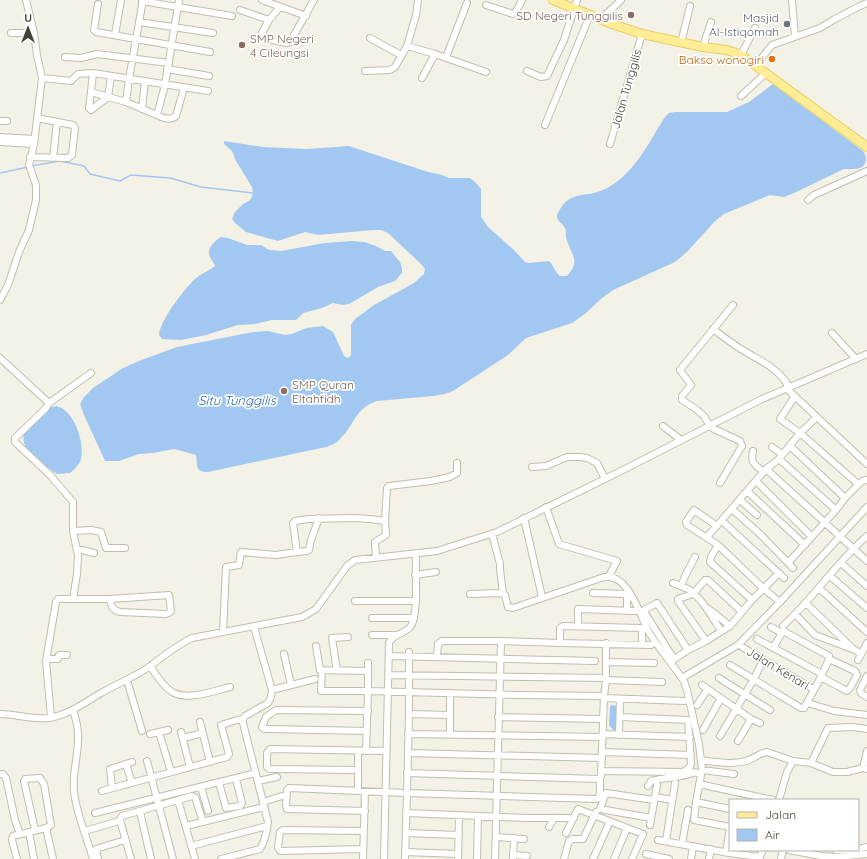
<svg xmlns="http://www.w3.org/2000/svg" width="867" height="859" viewBox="0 0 867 859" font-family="Quicksand,sans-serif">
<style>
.water{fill:#a2c8f2}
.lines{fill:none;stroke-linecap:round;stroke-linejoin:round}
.stream{stroke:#a2c8f2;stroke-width:1.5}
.minor-casing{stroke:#c2bdac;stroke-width:8}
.major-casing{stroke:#e6ce63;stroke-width:10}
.minor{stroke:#fff;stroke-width:6}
.major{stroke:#ffed95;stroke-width:8}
.education-dot{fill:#8d6e63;stroke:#fff;stroke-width:1.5}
.worship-dot{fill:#6b7280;stroke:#fff;stroke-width:1.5}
.food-dot{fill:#e8710a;stroke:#fff;stroke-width:1.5}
.labels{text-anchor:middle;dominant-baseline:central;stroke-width:3.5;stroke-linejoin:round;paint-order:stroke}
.education-label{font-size:12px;fill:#785e54;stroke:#fff;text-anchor:start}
.worship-label{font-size:12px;fill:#5b616d;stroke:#fff;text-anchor:end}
.food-label{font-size:12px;fill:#c56008;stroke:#fff;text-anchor:end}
.street-label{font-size:12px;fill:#474236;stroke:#fff}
.water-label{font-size:13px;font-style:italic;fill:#2d6bb5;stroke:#fff}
</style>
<rect width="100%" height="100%" fill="#f4f1e7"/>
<path class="water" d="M773,84L863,151C865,154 866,156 866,160C865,171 851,169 844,169L794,193L784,197L770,195L724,214L715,221L687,252L675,262L613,290L602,298L586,313L572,323L526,338L508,355L453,391L445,394L433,396L377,401C354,409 355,425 340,439C337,443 331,445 326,447L208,472C194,472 198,465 196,455L174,449L153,453L139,454L119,461H105L84,415L80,404L84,397L93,388L123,368L139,361L177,347L253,332L268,331L285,335L291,334L307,328L323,326L333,332L344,356L348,358L351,355V325L355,319L374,305L414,283L424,274L425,269L422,265L388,233L381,230H373L318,235L305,232L278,241L246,232L235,223L232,219L235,212L243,204L249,201L252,197L253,191L252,187L236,161L232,151L224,144V141L263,147L307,149L349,146L428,172L442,175L449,178H470L476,183L481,189V217L488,227L514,250L525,262L529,263L549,261C554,266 555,272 560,276H567C582,260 570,254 566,237C565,234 567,231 565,228C562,221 553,221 559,211C570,190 586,198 603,190C634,176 648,143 665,117L669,113L675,112H727L749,102Z
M221,237L228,238L247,245H261L269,250L281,251L325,243L352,241L364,242L376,246L385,251H391L400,262L402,268V273L395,281L378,287L349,304L343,305L333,303L322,308L303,313L296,320H272L255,324L238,325L206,335L181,340L162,339L159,335C160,320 185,288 196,278C202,273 209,271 215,266C214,262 209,258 209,253C208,247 216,240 221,237Z
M56,406C74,409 85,443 81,459C79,465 75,469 70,473L57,474L42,464L28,451L24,443L23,433C32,424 42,408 56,406Z
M611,705L617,706L618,710L617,730H613L609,725L610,707Z"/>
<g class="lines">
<path class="stream" d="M31,166L60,161L84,166L90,174L120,181L131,175L170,178L201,187L253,193
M0,173L28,167"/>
<g class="minor-casing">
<path id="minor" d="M143,0L129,79L126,102L157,115L165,85L179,0
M262,0L306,16
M792,0L795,36
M142,1L232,16
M98,4L94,30L96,32L210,52
M486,5L513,14L515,13L522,0
M240,10L269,20L261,35L262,38L287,43L290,42L314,0
M601,19L621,0
M269,20L280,7
M139,22L213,33
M11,33H34
M115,35L121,0
M370,38L401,55
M681,43L690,6
M407,46L416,15L418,0
M703,47L711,22
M741,55L755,28
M65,57L81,58L97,54L169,63
M446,57L467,3
M756,65L772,45L820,28L835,19L860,6L867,3
M167,69L209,76
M365,71L390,70L395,67L407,46L435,54L486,72
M527,71L541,77L547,76L564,40L577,0
M93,73L91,92L126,102
M42,78L71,81L78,74L93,73L208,91
M422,78L435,54
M91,92L89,108L91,110L108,97L111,76
M741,96L766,73
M142,109L145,81
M157,115C162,118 171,121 176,116L184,88
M0,121H7
M545,125L590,15
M0,137L34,139
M0,142L34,144
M610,144L642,34
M30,157L68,158L72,155L75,128L73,125L37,118
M53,158L57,122
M808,200L814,195L867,171
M0,300L8,285L19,252L29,230L36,200V185L29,165L34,144L42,78L37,55L34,33L26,0
M713,329C722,336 731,343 741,349C760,361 778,367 789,387
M832,333L856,359
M0,358L49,403
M786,388L867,464
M795,396L780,419L800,433L858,484
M663,426L681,440
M790,446L845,498
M772,447L782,454
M753,451C750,463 755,465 764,472
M779,459L836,510L788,563
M532,467L546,466L567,457H580L587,458L597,463L605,479
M766,469L867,561
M756,481L812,537
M720,483L742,446L740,441L714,429L710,426L704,416L696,409L682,400V396L691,385L680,370L733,305
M747,491L805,545
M740,500L757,515
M546,507L559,544L617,561L609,576
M732,509L761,535L793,568
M836,510L845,498L862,481L867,480
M524,518L542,597
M385,521L387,488L389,486L431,481L450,477L457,473V463
M722,521L784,578
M717,526L694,510L686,522L687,525L718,545L764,589L780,602
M73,531L91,530L101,532L106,548H125
M492,534L500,564V569L503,594
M707,537L766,469L779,459L800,433L817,417
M718,545L711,557L710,562L752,600
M77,550H82L94,553
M297,552L307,551L309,550L311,540L319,518
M841,563L867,586
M415,575L436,572
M830,576L867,608
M673,583C678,585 683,587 688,589C702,598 712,617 721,631
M681,586L686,574L695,557
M819,588L867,632
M593,593L627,594V611
M470,594L500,593L505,595L508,607L513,608L604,577C630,573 640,618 650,634C660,650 673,665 684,681L687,690L699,744L702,770L696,802L694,820L730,827
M73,599H110L169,595L171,611L169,613L166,614L120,612C112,610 111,606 110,599
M355,601H416
M806,603L852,648
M709,609L730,626
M372,618H414
M578,626V609L635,611
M783,626L795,614
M771,627L782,633
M223,632L226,567L239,565L241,552L276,555L297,552L293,523L295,521L308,519L354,518L370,519L385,521L386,535L375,542L376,558
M372,635H397
M757,639L822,674
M501,641L560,643V628L563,626L642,628V644
M706,641L678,601V599L693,594L705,580H708L742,612
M560,643L651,645
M316,646L320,670L368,671
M742,647L813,689
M409,652V714L407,793L596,799L599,798L600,791V778
M284,654L291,685
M861,654L855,650L815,635L795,614C820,589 840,559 867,536
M389,656L595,661
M437,657L438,644L442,641H501L495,859
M674,659L645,613L644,610L657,603L688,650
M858,660L867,643
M46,661L49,659H58L59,655H67
M606,662L654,663
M670,662L688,650L706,641L730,626L752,600L779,573
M730,665L801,708H804L821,677L829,659V656L783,631L773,648
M150,666C156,675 163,686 172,692C187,701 214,691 230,687
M322,670L321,691H368V663
M337,671L332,638L348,637
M389,675L606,678
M867,676L860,690L861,693L867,697
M821,677L847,691L850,688L857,675L855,671L829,659
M682,678L738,645L780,602L867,507
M719,678L770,710
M127,680L142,731
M606,680L662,682
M702,685L751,719L760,723
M272,690L315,679
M604,698L685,701
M808,703L834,711L867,715
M697,705L707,690
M73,710C76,719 79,729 78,740C78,757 72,774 74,791C76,813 87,838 93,859
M0,714C16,714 33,720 49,718C68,715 84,703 101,693C117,684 134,677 149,667C163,656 176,646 192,638L302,617L316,609L347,566L355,560L437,551L497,532L623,470L762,399L867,354
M409,714L450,715
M51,717L46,661L56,602L58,599H73L77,574L78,556L73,531V502L50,475L15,442V438L46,408L49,403L91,373
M498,717L603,719
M200,722L210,762
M703,730L721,698
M367,731L268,729H264L262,727L266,717L276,710L368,711
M159,732L171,772
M181,732L190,767
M150,734L168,730
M408,734L603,737
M450,734V693
M603,734L690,737
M619,735L620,699
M720,736L754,679L763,660
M183,738L203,733
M738,741L751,719
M366,751L368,691L519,695L604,696L606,680V643
M602,752L691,755
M408,753L602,758
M701,760C715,762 732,765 746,761C754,759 759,753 767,752L793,761L811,763L833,772H847L863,768L867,769
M147,761L173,859
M811,763L828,728L853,727L867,729
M126,764L131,780
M863,768L867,751
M357,770L270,769L267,767V753L270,749L387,751
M702,770L734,774
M601,771L683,772L690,767L691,763L688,720L620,717
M407,773L599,779L601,776L604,696
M0,774H3L6,778L15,820L20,834
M258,781L277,777
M219,783L226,808L240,806L242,803L236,779
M699,784L773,800
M648,786L651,781C665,777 682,778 695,772L701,775
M201,787L208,811
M112,788L110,769L132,762
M102,791L227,757L229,754L221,725L237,720L243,719
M358,791V751
M655,797L672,800
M178,800L192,796L195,797L203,822
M779,800L787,772L793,761
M263,802L282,796
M696,802L730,809
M365,811L287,809L286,805L287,790L289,788L407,793L405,859
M140,812L151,859
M95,813L256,773
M406,813L529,818H574
M651,818L600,809L606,793L654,800
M120,820L131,859
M650,825L657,785
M186,826L264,807
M549,827L554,818
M46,828L53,859
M85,831L119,821L122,816L178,800L195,859
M29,832L34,859
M406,833L459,835
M566,833L578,809L643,834L632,859
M496,837L524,839
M658,840L729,853L760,857
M666,841L675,783
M682,844L688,810
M191,846L267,826
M363,849L280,851L278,847L280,832L283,830L363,831
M858,849L867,847
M789,850L821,856L838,857L867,854
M836,850L849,851L855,850
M405,852L458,854
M726,852L730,828
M646,854L669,859
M513,855L527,856
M17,859L12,840L13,836L46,828L51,825L44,784L40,778L25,779L24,781L35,830
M98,859L96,849L125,840
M221,859L260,849C265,841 267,831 268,822L243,723V719L245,716L268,703L271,697L272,690L254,627
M363,859L365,792
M384,859L389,643C393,633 406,634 411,626C419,613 415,571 416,554
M458,859L459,815
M477,859L478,816
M513,859L514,838
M564,859L569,841L573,839H583L596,812
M593,859L610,821
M614,859L627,828
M691,859L693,846
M709,859L711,849
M759,859L763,850
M781,859L783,850"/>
</g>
<g class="major-casing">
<path id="major" d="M553,0L612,24L642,34L703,47L727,50L741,55L867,147"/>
</g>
<use href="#minor" class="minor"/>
<use href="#major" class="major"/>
</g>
<g class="education-dot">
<circle cx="631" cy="15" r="4"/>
<circle cx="242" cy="45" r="4"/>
<circle cx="284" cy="391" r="4"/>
</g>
<circle class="worship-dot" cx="787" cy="24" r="4"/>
<circle class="food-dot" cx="772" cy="59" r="4"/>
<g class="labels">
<g class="education-label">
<text x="623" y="15" text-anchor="end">SD Negeri Tunggilis</text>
<text x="250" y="38">SMP Negeri<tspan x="250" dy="14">4 Cileungsi</tspan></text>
<text x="292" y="384">SMP Quran<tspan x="292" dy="14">Eltahfidh</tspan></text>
</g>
<g class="worship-label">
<text x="779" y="17">Masjid<tspan x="779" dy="14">Al-Istiqomah</tspan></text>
</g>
<g class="food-label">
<text x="764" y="59">Bakso wonogiri</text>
</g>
<g class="street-label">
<text transform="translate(626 89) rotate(-74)">Jalan Tunggilis</text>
<text transform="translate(778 668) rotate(31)">Jalan Kenari</text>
</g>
<g class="water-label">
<text x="237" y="400">Situ Tunggilis</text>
</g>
</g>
<rect x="729" y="799" width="130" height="52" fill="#ffffff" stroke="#b5b3af"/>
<rect x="737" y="812" width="20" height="6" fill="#ffed95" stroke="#b5b3af"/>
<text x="765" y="819" font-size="12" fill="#474236">Jalan</text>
<rect x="737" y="829" width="20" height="12" fill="#a2c8f2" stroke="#b5b3af"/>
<text x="765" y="839" font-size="12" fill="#474236">Air</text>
<g transform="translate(28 28)" stroke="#ffffff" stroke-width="3" paint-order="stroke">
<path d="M0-3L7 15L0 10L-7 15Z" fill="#474236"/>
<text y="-6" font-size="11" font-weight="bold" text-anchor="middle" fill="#474236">U</text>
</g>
</svg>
